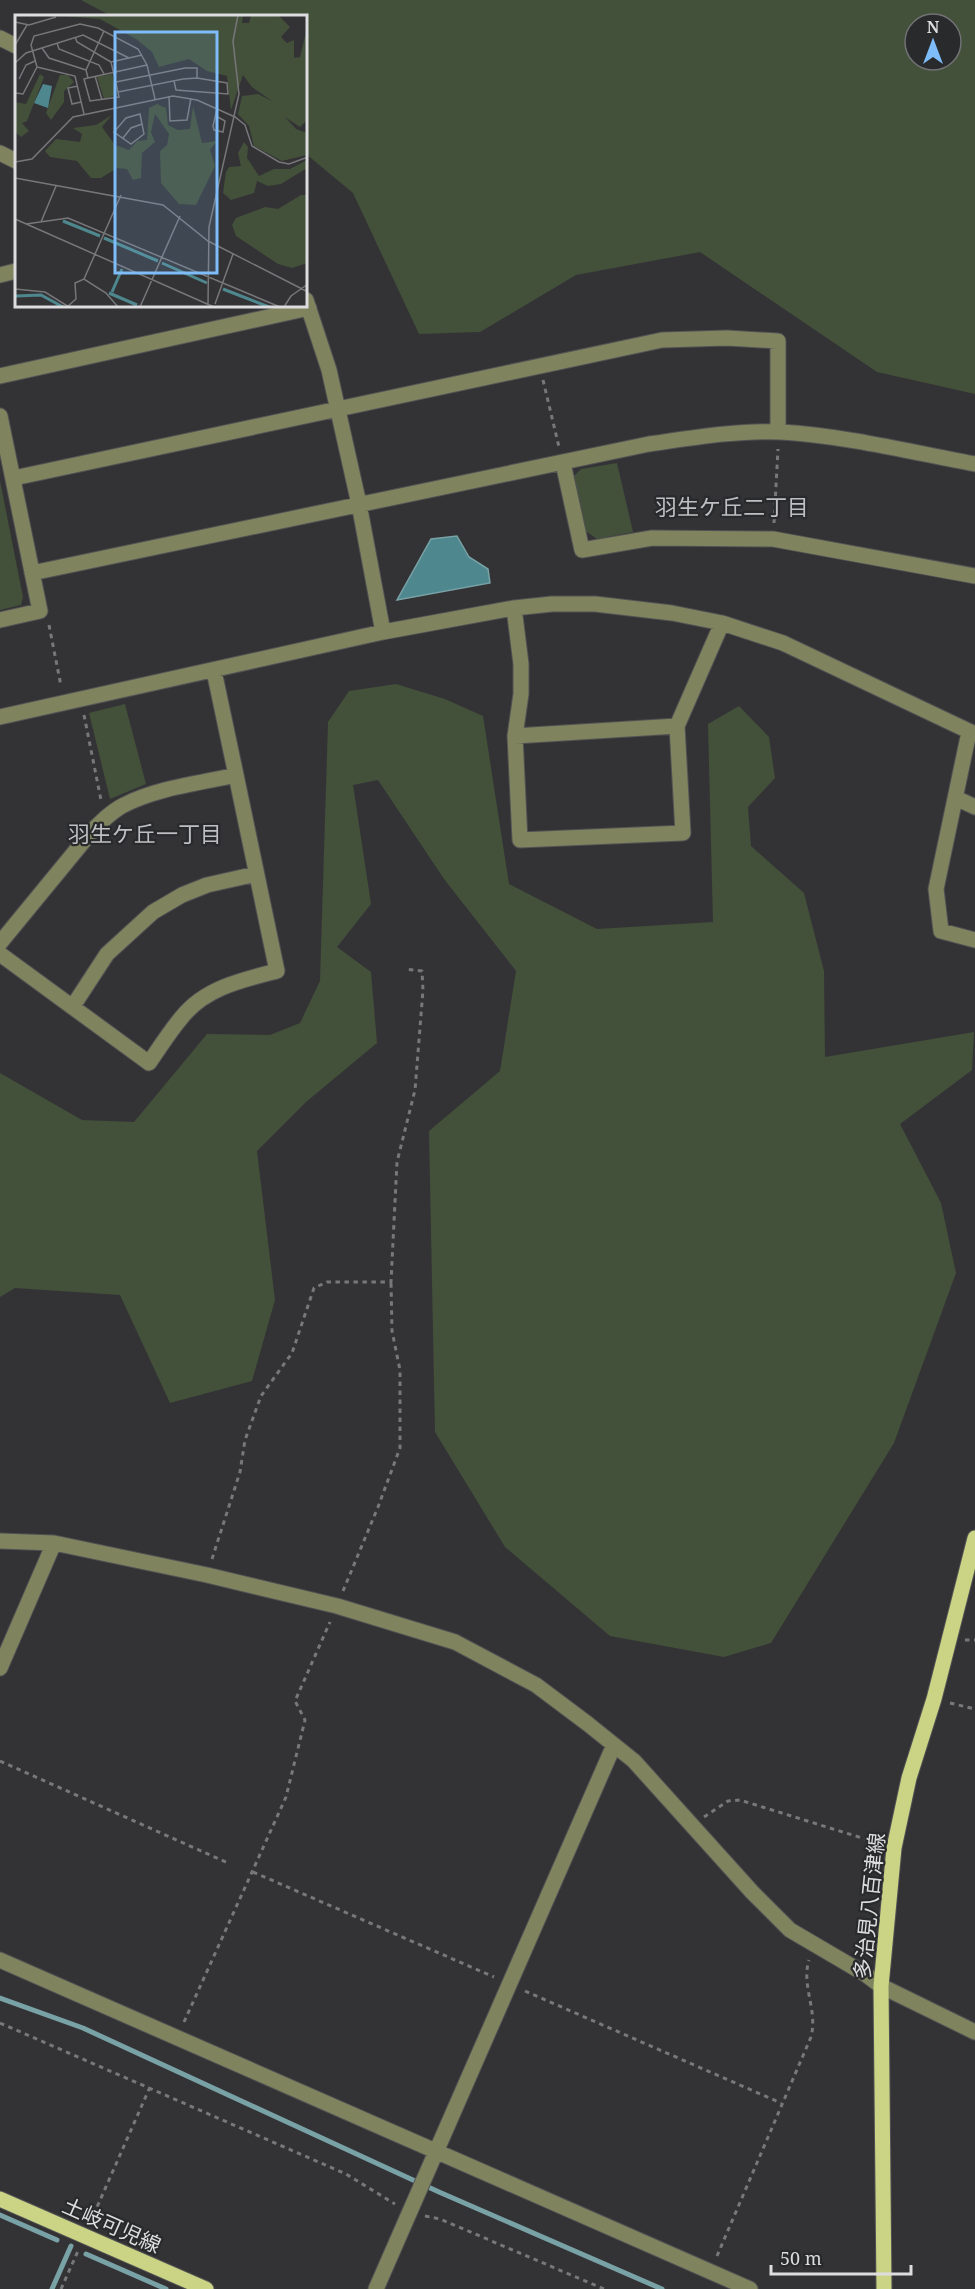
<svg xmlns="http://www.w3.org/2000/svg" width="975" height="2289" viewBox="0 0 975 2289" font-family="'Noto Serif','Noto Sans JP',serif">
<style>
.green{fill:#43503a;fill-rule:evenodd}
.water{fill:#4e888e;stroke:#79a2a6;stroke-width:1.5}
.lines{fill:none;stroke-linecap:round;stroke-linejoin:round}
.stream{stroke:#79a2a6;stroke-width:5}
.minor-casing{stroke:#525254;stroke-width:17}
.major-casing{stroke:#525254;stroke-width:17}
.path{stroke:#78787a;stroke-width:3;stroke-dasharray:4.5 4.5;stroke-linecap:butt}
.minor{stroke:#7f845e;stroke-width:15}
.major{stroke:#cad484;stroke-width:15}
.labels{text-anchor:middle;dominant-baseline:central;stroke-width:4.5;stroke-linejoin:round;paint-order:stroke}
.street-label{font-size:21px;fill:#dddddf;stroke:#292a2c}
.neighbourhood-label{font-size:22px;fill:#bfbfc3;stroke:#292a2c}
.inset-river{fill:none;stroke:#4e888e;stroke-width:3}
.inset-road{fill:none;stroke:#77777a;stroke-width:1.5}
.view{fill:#7ebdf9;fill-opacity:0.15;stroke:#7ebdf9;stroke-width:3}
.inset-edge{fill:none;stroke:#dddddf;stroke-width:3}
</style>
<rect width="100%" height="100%" fill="#333336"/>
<path class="green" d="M81,0H975V394L877,372L700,252L576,275L480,332L419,334L353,193L306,154V16H111ZM915,24H951V60H915Z
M617,463L633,532L597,539L584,530L573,477L581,469Z
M0,481L23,597L21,605L0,610Z
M396,684L445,699L483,716L509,884L597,929L713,922L708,724L739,706L769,737L775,778L748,807L751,846L804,893L824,971L825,1057L974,1032L972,1070L900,1124L941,1203L956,1273L894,1443L771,1643L724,1657L610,1636L505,1547L435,1432L429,1131L500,1071L516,971L444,879L378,780L353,785L371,904L337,947L371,972L377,1043L306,1102L257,1151L275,1300L252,1381L170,1403L120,1295L15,1288L0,1297V1073L82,1120L134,1122L207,1034L270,1035L300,1023L320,981L328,722L349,691Z
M125,704L146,784L110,799L89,713Z"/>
<path class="water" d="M457,536L469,557L488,569L490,583L397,600L431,539Z"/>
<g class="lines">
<path class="stream" d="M0,1998L83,2028L439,2192L662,2289
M0,2215L57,2240
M86,2254L166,2289
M52,2289L71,2246"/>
<g class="minor-casing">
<path id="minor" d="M0,38L16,46
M0,153L16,161
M0,275L16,271
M306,300L329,370L359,504L383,632
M0,376L309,308
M0,416L40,611L0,620
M563,463L582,550L652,538L773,539L975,576
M14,478L662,340L727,338L778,341V432
M32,573L649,444C691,438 738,430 781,432C847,436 911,452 975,464
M514,608L521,664V694L515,736L520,840L683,833L677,726L722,623
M214,671L236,775
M0,717L383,632L514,608L552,604H595L672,613L722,623L783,643L975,734
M969,732L936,889L941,931L975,940
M515,736L677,726
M956,798L975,807
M0,943L92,831C102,821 112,811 124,805C156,788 201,783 236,775L277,971C242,980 205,988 182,1017C170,1031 160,1047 149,1063L0,954
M73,1006L107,954L153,912L182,895L207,885L256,874
M0,1541L54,1543L207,1575L337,1606L455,1642L536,1685L588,1724L634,1761L752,1892L790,1930L865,1974L881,1986L975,2032
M0,1668L54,1543
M0,1960L750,2289
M376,2289L614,1745"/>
</g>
<g class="major-casing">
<path id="major" d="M0,2199L206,2289
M884,2289L881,1986L894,1848L909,1778L934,1699L975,1538"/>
</g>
<path class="path" d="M543,380L559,447
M774,523L778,449
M49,625L61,686
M84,715L101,800
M212,1559L240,1472L245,1440L261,1396L292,1353L314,1288L327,1282H391L397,1162L415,1090L423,990L422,971L405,969
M343,1591L378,1507L400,1448V1370L392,1331L391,1282
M965,1640H975
M950,1703L975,1709
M0,1761L228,1863
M704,1817L728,1801L740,1800L878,1843
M253,1872L494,1977
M525,1991L781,2103
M184,2022L286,1797L305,1720L295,1701L330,1622
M0,2023L346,2174L395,2204
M425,2216L440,2219L604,2289
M90,2223L150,2087
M717,2256L811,2037C818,2010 801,1986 809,1960
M61,2289L78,2251"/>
<use href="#minor" class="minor"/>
<use href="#major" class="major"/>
</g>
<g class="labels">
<g class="street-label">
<text transform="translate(869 1906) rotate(-84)">多治見八百津線</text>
<text transform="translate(112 2225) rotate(24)">土岐可児線</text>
</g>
<g class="neighbourhood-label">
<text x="732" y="506">羽生ケ丘二丁目</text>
<text x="145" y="833">羽生ケ丘一丁目</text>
</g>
</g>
<g transform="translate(15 15)">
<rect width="292" height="292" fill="#333336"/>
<path d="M228,0L227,8H234L236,0H263L275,12L266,22L272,28L279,25V43L285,42L292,13V105L285,112L270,102L281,114L292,118V140L267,146L239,131L234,111L223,99L227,81L243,79L257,86L237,72L228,60L216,95L212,61L192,56L174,44L144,52L137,37L121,24L85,4L48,1ZM25,59L29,62L12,106L7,108L14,116L6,122L0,117V87L11,89ZM97,59L102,80L89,84L82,62ZM45,60H53L59,67L49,76V87L36,105L31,98ZM142,89L151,93L153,110L163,115L175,114L178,91L187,128L202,126L195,135L200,151L181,190L164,189L146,168L145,136L152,130L154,119L140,99L136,117L140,127L127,138L126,163L118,165L112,154L102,153L86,163H76L62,146L35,142L30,136L41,124L65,127L67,119L58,113L81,110L97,100L87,112L100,130L114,135L122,126L132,125L134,93ZM229,127L233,132L232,143L244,161L259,154H275L292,145V153L266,169L253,171L242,166L239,178L216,185L208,178L211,157L214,152L226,151L223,138ZM286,180H292V248L277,253L263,249L221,221L217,210L221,203L250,192L263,194Z" fill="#43503a"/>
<path d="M28,69L37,71L33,93L19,88Z" fill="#4e888e"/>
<path class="inset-river" d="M48,206L85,221M89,223L143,246M147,248L192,268M208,274L254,292M97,277L107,254M94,278L122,290M1,281L26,280L48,292"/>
<path class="inset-road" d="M0,7L14,10L41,2M89,16L71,55L73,63L69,64L75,86L104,82L103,77L168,64L182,63L212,68L213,79L161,75L159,66M60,22L62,27L96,47L103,77M42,28L44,34L84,50L89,59M0,30L12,10M27,33L34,43L71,55M96,47L127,40M0,48L11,38L68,20L114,43M22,52L60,61L69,99M80,61L87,85M73,63L132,50M4,64L11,50L20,46M101,67L170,53H182V63M63,71L53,73L57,89L66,87M0,78L8,79L22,52L16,30L19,21L65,9L83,13L123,34L132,50L140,84M154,81L155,106L172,105L176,83M125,99L129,119L116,129L99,117L111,103ZM201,101L210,106L208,117L199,115L198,111L202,94M108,123L116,113L127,109M0,147L17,144L58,102L158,81L182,85L220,102L230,110L237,131L264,147L274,149L293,142M0,163L148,190L193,226L293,277M0,204L199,292M26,207L41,171M11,209L53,203L265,292M69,264L106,180M0,274L30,277L54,292M200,289L218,239M193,290L194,212L224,79L218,26L223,0M53,291L61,284L60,268L69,264L91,278L103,292M125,292L165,201M269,292L276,281L293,269"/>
<path class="view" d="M100,17H202V258H100Z"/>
<rect width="292" height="292" class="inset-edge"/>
</g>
<g transform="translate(933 42)"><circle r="28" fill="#292a2c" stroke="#717274" stroke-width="1.5"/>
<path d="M0-4.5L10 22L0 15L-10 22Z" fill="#7ebdf9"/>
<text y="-9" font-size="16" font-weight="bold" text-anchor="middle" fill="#dddddf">N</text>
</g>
<path d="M771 2265v9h140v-9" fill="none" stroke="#dddddf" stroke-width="3"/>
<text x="780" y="2265" font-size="18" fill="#dddddf" stroke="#292a2c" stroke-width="4.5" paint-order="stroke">50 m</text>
</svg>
